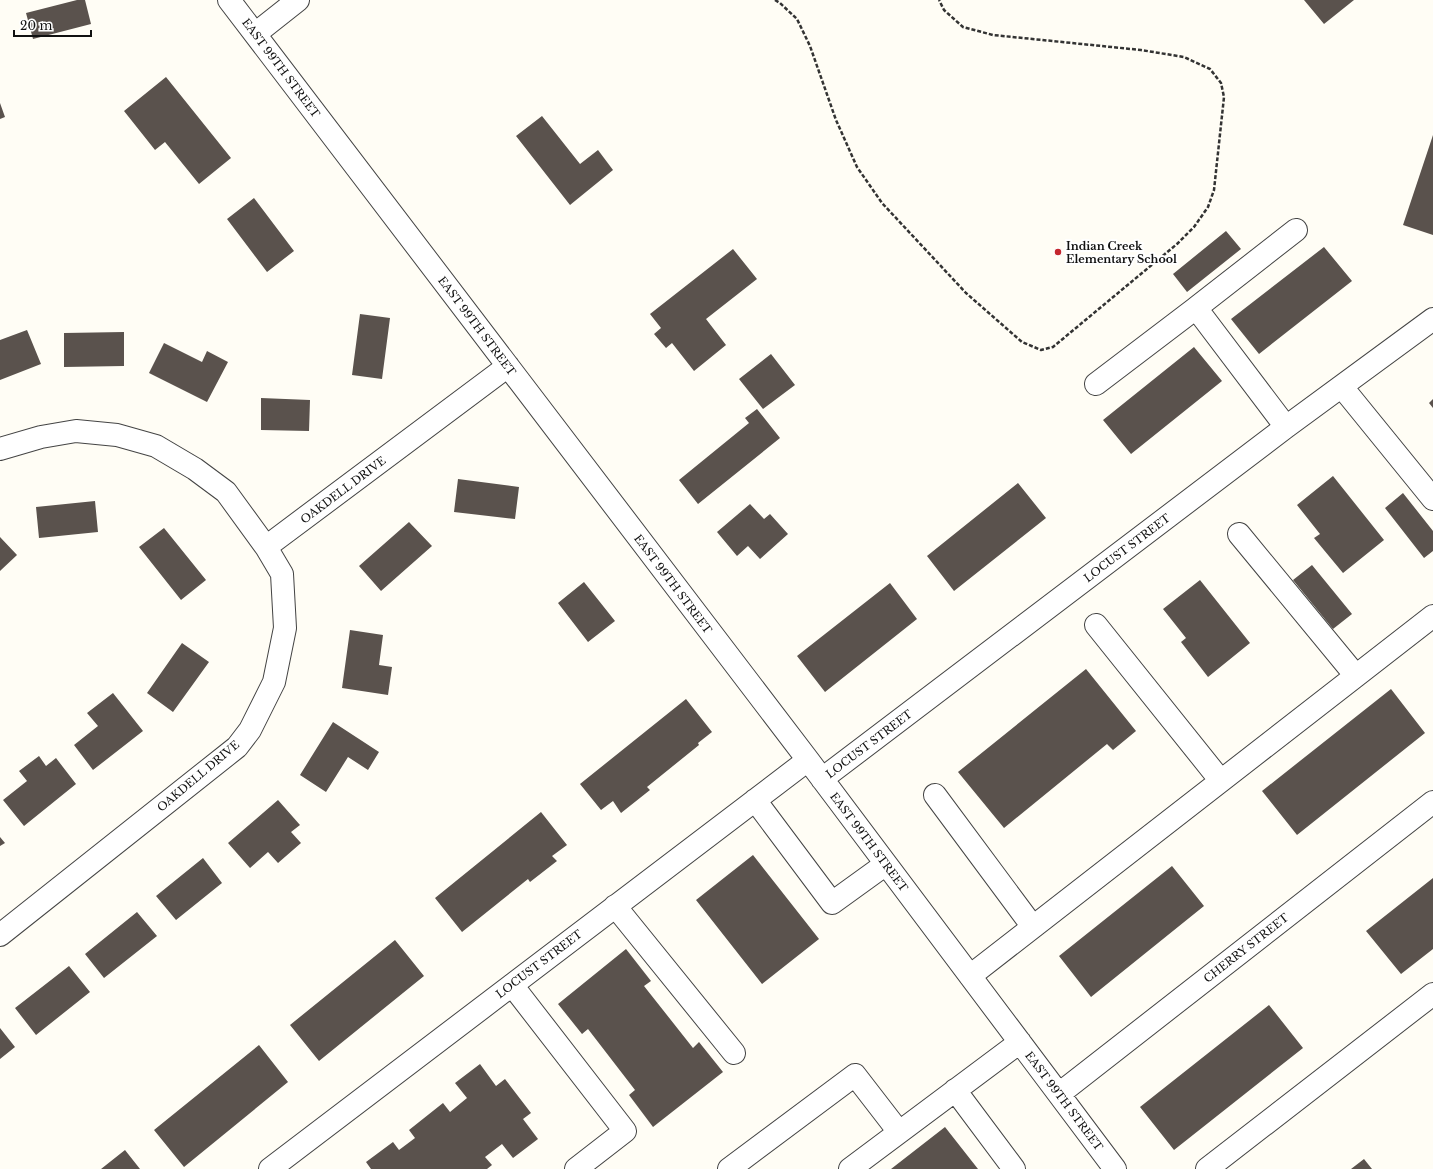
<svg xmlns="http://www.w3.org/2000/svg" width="1433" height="1169" viewBox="0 0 1433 1169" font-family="'Libre Baskerville',serif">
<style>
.building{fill:#5a524d}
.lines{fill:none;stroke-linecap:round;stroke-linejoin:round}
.minor-casing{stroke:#444;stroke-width:24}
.path{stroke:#333;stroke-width:2.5;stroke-dasharray:4 2;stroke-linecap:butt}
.minor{stroke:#fff;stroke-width:22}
.poi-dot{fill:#c4262e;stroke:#fff;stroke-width:1.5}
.labels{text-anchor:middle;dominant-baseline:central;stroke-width:4;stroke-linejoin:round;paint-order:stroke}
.street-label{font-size:11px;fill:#111;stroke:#fff}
.poi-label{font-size:11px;font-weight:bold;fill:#111;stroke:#fff;text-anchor:start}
</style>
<rect width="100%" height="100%" fill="#fffdf5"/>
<path class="building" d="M77,0H85L91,24L33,39L26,13Z
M1304,0H1354L1324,24Z
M166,77L231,158L199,184L165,142L155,150L124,111Z
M0,103L5,117L0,119Z
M542,116L580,164L598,150L613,170L570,205L516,136Z
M1433,135V235L1403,225Z
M254,198L294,251L267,272L227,219Z
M1226,231L1241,249L1187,292L1173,274Z
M1324,247L1352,281L1259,354L1231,319Z
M733,249L757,279L706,319L726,345L694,371L672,343L666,348L654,334L661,328L650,314Z
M360,314L390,318L382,379L352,375Z
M27,330L41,364L0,380V340Z
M124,332V366L64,367V333Z
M164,343L202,362L207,351L228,362L207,402L149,373Z
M1194,347L1222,381L1131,454L1103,420Z
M771,354L795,385L763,409L739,379Z
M261,398L310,400L309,431L261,430Z
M1433,399V408L1429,403Z
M757,409L780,438L698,504L679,480L749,423L745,418Z
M1333,476L1384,540L1343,573L1314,538L1320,534L1297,505Z
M458,479L519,487L515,519L454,512Z
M1018,483L1046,518L954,591L927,556Z
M1403,493L1433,531V551L1424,558L1385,508Z
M95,501L98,532L39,538L36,507Z
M750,504L764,519L770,514L788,534L760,559L748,546L737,556L717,532Z
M409,522L432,546L381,591L359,566Z
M164,528L206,580L181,600L139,547Z
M0,537L17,555L0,571Z
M1312,565L1352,614L1333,629L1293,580Z
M1200,580L1250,643L1208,677L1181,642L1186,638L1163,609Z
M584,582L615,621L588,642L558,603Z
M890,583L917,619L825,692L797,656Z
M350,630L383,635L379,665L392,667L388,695L342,688Z
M182,643L209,662L173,712L147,693Z
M1086,669L1136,731L1113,750L1107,744L1004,828L958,772Z
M1391,689L1425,733L1297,835L1262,791Z
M113,693L143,731L93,770L74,745L98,726L87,713Z
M686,699L712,732L698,743L699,745L647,787L650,790L621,813L613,801L601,810L580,784Z
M333,722L379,752L368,770L348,757L326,792L300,775Z
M39,756L46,766L56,758L76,784L24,826L3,800L27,781L19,771Z
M278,800L300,825L291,832L301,843L278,863L268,852L250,868L228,843Z
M541,812L567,845L552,856L557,861L530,882L528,879L462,932L435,898Z
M0,837L5,843L0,846Z
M753,855L819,939L762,984L696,900Z
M203,858L222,883L176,920L156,896Z
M1172,866L1204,906L1091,997L1059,956Z
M1433,878V949L1401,974L1366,931Z
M137,912L157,936L104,978L85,954Z
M395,940L424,976L319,1061L290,1025Z
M626,949L651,981L644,986L693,1048L699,1042L723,1072L653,1127L629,1095L635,1090L588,1029L582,1034L558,1004Z
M69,966L90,992L36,1035L15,1008Z
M1269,1005L1303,1048L1174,1150L1140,1107Z
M0,1028L15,1047L0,1059Z
M259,1045L288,1082L184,1167L154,1130Z
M480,1064L496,1086L505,1079L531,1113L523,1119L538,1139L513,1158L502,1144L485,1157L492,1165L487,1169H371L366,1162L393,1142L399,1150L415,1138L409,1130L443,1103L450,1112L467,1098L455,1083Z
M945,1127L978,1169H891Z
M125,1150L140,1169H101Z
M1364,1159L1372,1169H1351Z"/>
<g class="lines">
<g class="minor-casing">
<path id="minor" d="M229,0L808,760L1115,1169
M255,34L298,0
M1096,384L1196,308
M1342,387L1433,499
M1286,427L1196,308L1296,230
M0,449L41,437L76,431L117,435L156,446L195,469L226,492L266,547L282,574L285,628L274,682L250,730L237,747L0,935
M1239,534L1356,676
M266,547L508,366
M1096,625L1221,781
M822,779L1286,427L1433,319
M935,795L1033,927
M755,800L832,903L886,864
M615,906L734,1053
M970,976L1433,616
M512,985L625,1131L576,1169
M955,1090L1014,1169
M1059,1094L1433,802
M270,1169L808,760
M729,1169L855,1075L899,1132
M850,1169L1020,1042
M1207,1169L1433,994"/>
</g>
<path class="path" d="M775,0L780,3L797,19L810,46L836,120L857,167L882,203L966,293L1022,342L1041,350L1053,347L1177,244L1194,227L1208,207L1214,190L1224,97L1221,83L1210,69L1184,57L1141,50L993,35L963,27L944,10L939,0"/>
<use href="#minor" class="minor"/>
</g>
<circle class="poi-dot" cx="1058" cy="252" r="4"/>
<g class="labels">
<g class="street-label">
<text transform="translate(281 68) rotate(53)">EAST 99TH STREET</text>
<text transform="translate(477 326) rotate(53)">EAST 99TH STREET</text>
<text transform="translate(343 490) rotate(-37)">OAKDELL DRIVE</text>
<text transform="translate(1127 548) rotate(-37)">LOCUST STREET</text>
<text transform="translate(673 584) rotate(53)">EAST 99TH STREET</text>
<text transform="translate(869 744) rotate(-37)">LOCUST STREET</text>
<text transform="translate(198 776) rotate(-40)">OAKDELL DRIVE</text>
<text transform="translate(869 842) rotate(53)">EAST 99TH STREET</text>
<text transform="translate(1246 948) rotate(-38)">CHERRY STREET</text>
<text transform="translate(539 964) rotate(-37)">LOCUST STREET</text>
<text transform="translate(1064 1101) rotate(53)">EAST 99TH STREET</text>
</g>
<g class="poi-label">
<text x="1066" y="246">Indian Creek<tspan x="1066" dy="13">Elementary School</tspan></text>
</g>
</g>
<path d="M14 30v6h77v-6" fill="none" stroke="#111111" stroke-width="2"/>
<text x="20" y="30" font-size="12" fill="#111111" stroke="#ffffff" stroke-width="3" paint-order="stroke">20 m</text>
</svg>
